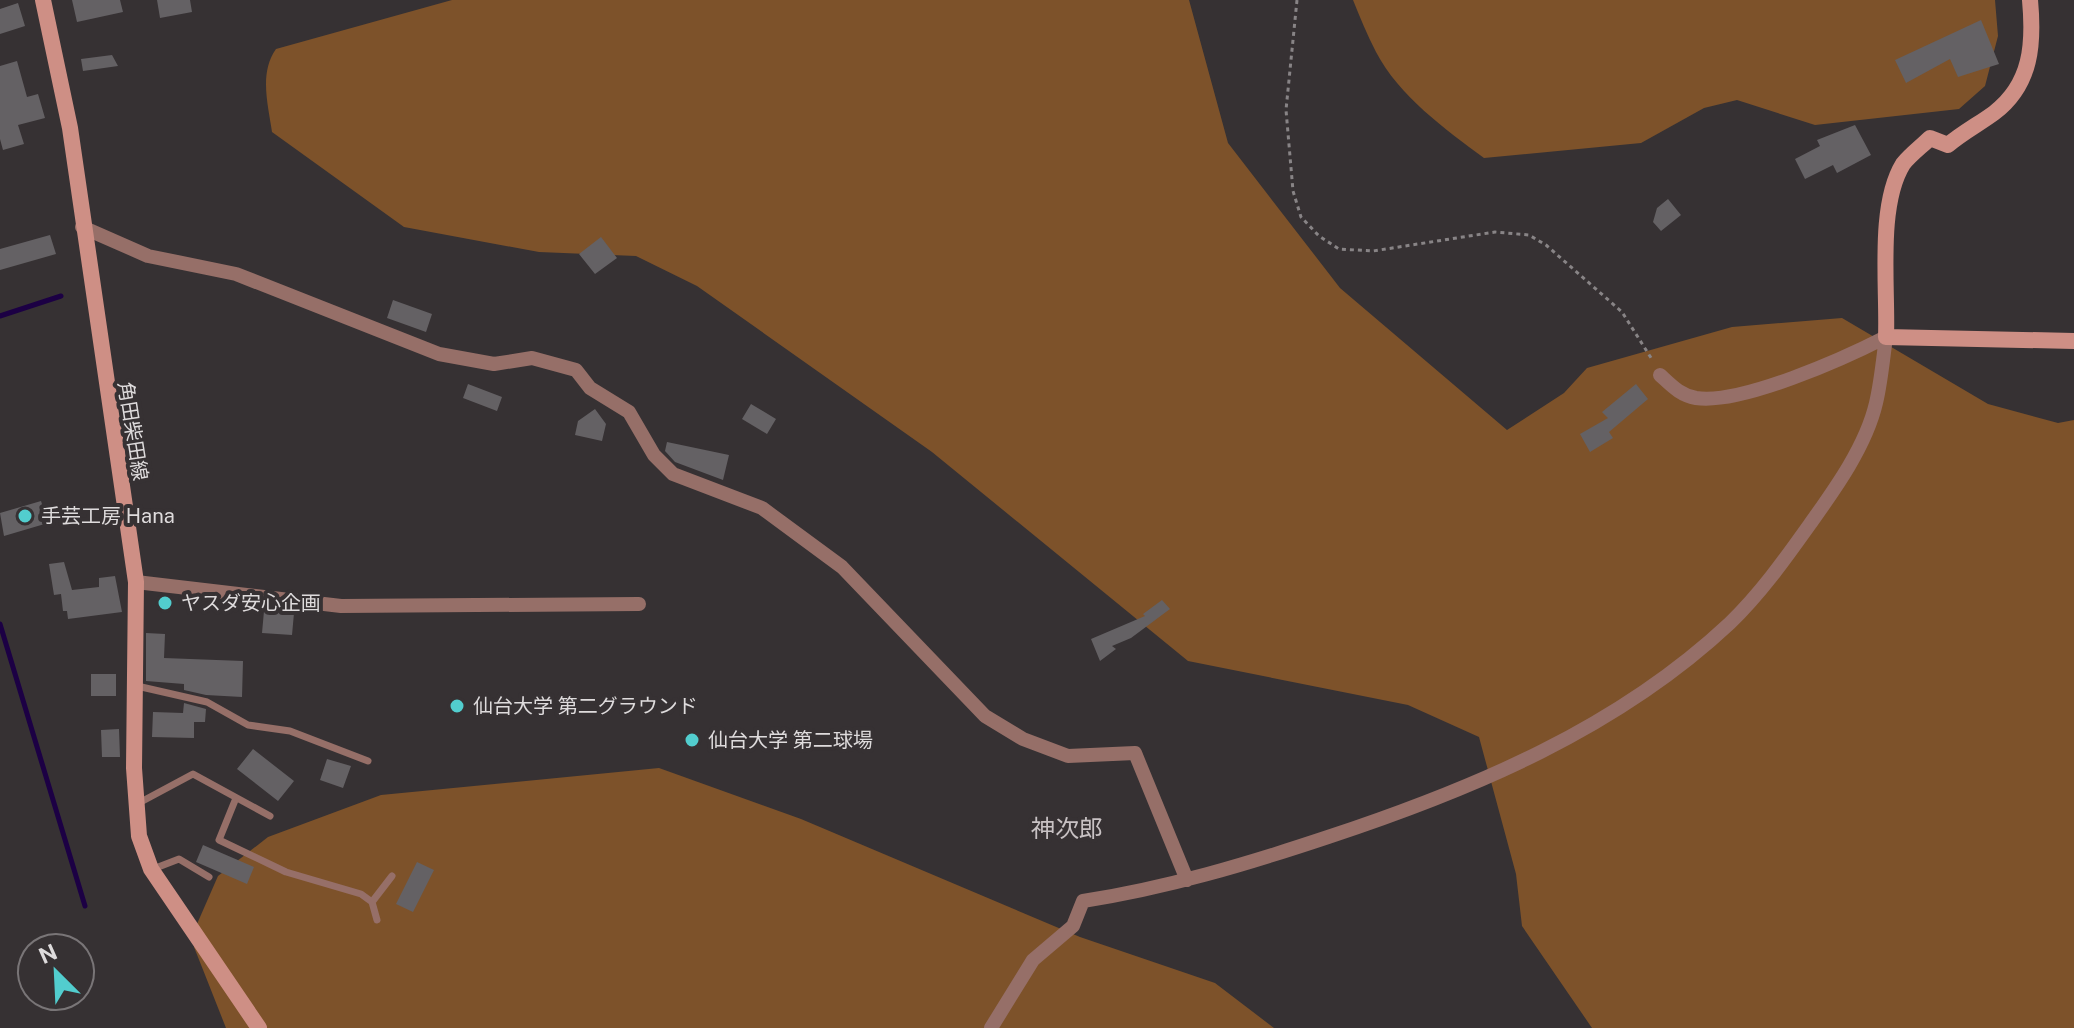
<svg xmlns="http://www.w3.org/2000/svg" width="2074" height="1028" viewBox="0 0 2074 1028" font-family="'Public Sans','Noto Sans JP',sans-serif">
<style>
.green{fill:#7d522a}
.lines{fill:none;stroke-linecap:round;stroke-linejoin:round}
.stream{stroke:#1c0044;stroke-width:5}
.building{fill:#646164}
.path{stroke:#888486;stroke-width:3;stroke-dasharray:4 4;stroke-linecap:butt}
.lane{stroke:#966f68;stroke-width:7}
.street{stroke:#966f68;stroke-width:14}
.secondary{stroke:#ce8f85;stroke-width:16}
.poi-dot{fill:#52cdce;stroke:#363133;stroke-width:3}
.labels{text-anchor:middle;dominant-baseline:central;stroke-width:8;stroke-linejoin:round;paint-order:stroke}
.street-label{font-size:20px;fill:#dedbdc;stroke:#363133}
.poi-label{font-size:20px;fill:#dedbdc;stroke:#363133;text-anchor:start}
.quarter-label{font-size:24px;fill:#c8c2c4;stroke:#363133}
</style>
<rect width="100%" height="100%" fill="#363133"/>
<path class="green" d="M452,0H1189L1228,143L1340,288L1507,430L1564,393L1587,368L1732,327L1842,318L1988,404L2058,423L2074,420V1028H1592L1522,926L1516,874L1479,737L1408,705L1188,661L932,452L697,286L636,256L539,252L404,227L272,132C268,104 259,73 276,49Z
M1353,0H1995L1998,36L1985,86L1959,109L1815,125L1737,100L1704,108L1641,143L1484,158C1445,129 1399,96 1376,52C1367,35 1360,17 1353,0Z
M659,768L801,819L1080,937L1215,983L1274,1028H226L194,947L197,924L218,876L268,837L381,795Z"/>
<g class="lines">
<path class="stream" d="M0,316L61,296
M0,624L85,906"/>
</g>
<path class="building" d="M72,0H120L123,12L77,22Z
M157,0H190L192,12L160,18Z
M18,3L25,26L0,34V9Z
M1981,20L1999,64L1958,77L1950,59L1906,83L1895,60Z
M112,55L118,66L83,71L81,59Z
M17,61L27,97L38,94L45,118L18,125L24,144L3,150L0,139V66Z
M1855,125L1871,155L1837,173L1833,165L1805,179L1795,159L1820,146L1817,140Z
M1668,199L1681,215L1661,231L1653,222L1657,208Z
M50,235L56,254L0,270V249Z
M601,237L617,258L595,274L579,254Z
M393,300L432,314L426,332L387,318Z
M468,384L502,397L497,411L463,398Z
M1636,384L1648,399L1609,432L1613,438L1590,452L1580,434L1608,418L1602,412Z
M751,404L776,419L767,434L742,419Z
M595,409L606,424L602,441L575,435L578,421Z
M667,442L729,455L723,480L675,462L665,451Z
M41,501L48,523L4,536L0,513Z
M64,562L72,590L99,587V578L115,576L122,612L68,619L67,611H63L61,594L54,595L49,564Z
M1162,600L1170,609L1131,638L1112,646L1116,649L1100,661L1091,639L1145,616L1143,614Z
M264,611L294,613L292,635L262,633Z
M146,633L165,634L164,658L243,661L242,697L206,695L184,690V684L146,681Z
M91,674H116V696H91Z
M184,703L206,709L205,722H194V738L152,737L153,712L183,713Z
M119,729L120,757H102L101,730Z
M253,749L294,781L278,801L237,769Z
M327,759L351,766L343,788L320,780Z
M203,845L254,867L247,884L196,862Z
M417,862L434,870L413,912L396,904Z"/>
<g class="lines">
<path class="path" d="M1297,0L1286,110L1293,191L1301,217L1319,236L1339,249L1373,251L1495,232L1529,235L1546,245L1622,312L1653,361"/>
<path class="lane" d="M137,686L207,702L248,725L290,731L368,761
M236,798L219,840L286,872L361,894L372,902L377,920
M137,804L193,774L270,816
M153,869L179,859L209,877
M372,902L392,876"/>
<path class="street" d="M82,227L148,256L236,274L439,354L494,364L532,358L576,370L590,388L629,412L654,455L673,474L762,508L842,567L985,716L1023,739L1068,756L1135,753L1187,880
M1660,375C1672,386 1680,395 1696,398C1741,405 1845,358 1886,337
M136,582L341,606L639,604
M991,1028L1033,960L1073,926L1083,901C1167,888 1247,864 1328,837C1473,789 1617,729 1730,623C1761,593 1785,559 1810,524C1835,489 1866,446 1876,403C1881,382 1883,359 1886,337"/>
<path class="secondary" d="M43,0L70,128L136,582L134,768L139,836L151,869L259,1028
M2030,0C2034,43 2032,84 1994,113C1979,124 1962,133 1948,145L1930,138C1922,146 1910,155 1903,164C1877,206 1888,288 1886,337L2074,341"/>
</g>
<g class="poi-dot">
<circle cx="25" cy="516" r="8"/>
<circle cx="165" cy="603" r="8"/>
<circle cx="457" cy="706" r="8"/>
<circle cx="692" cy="740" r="8"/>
</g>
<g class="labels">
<g class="street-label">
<text transform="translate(133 431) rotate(81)">角田柴田線</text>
</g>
<g class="poi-label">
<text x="41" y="516">手芸工房 Hana</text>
<text x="181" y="603">ヤスダ安心企画</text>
<text x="473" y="706">仙台大学 第二グラウンド</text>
<text x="708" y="740">仙台大学 第二球場</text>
</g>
<g class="quarter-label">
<text x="1067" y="828">神次郎</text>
</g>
</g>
<g transform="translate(56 972) rotate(336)"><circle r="38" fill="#363133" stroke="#797577" stroke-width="2"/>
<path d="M0-6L14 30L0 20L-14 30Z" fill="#52cdce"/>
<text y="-12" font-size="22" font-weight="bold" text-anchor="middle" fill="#dedbdc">N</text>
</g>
</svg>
